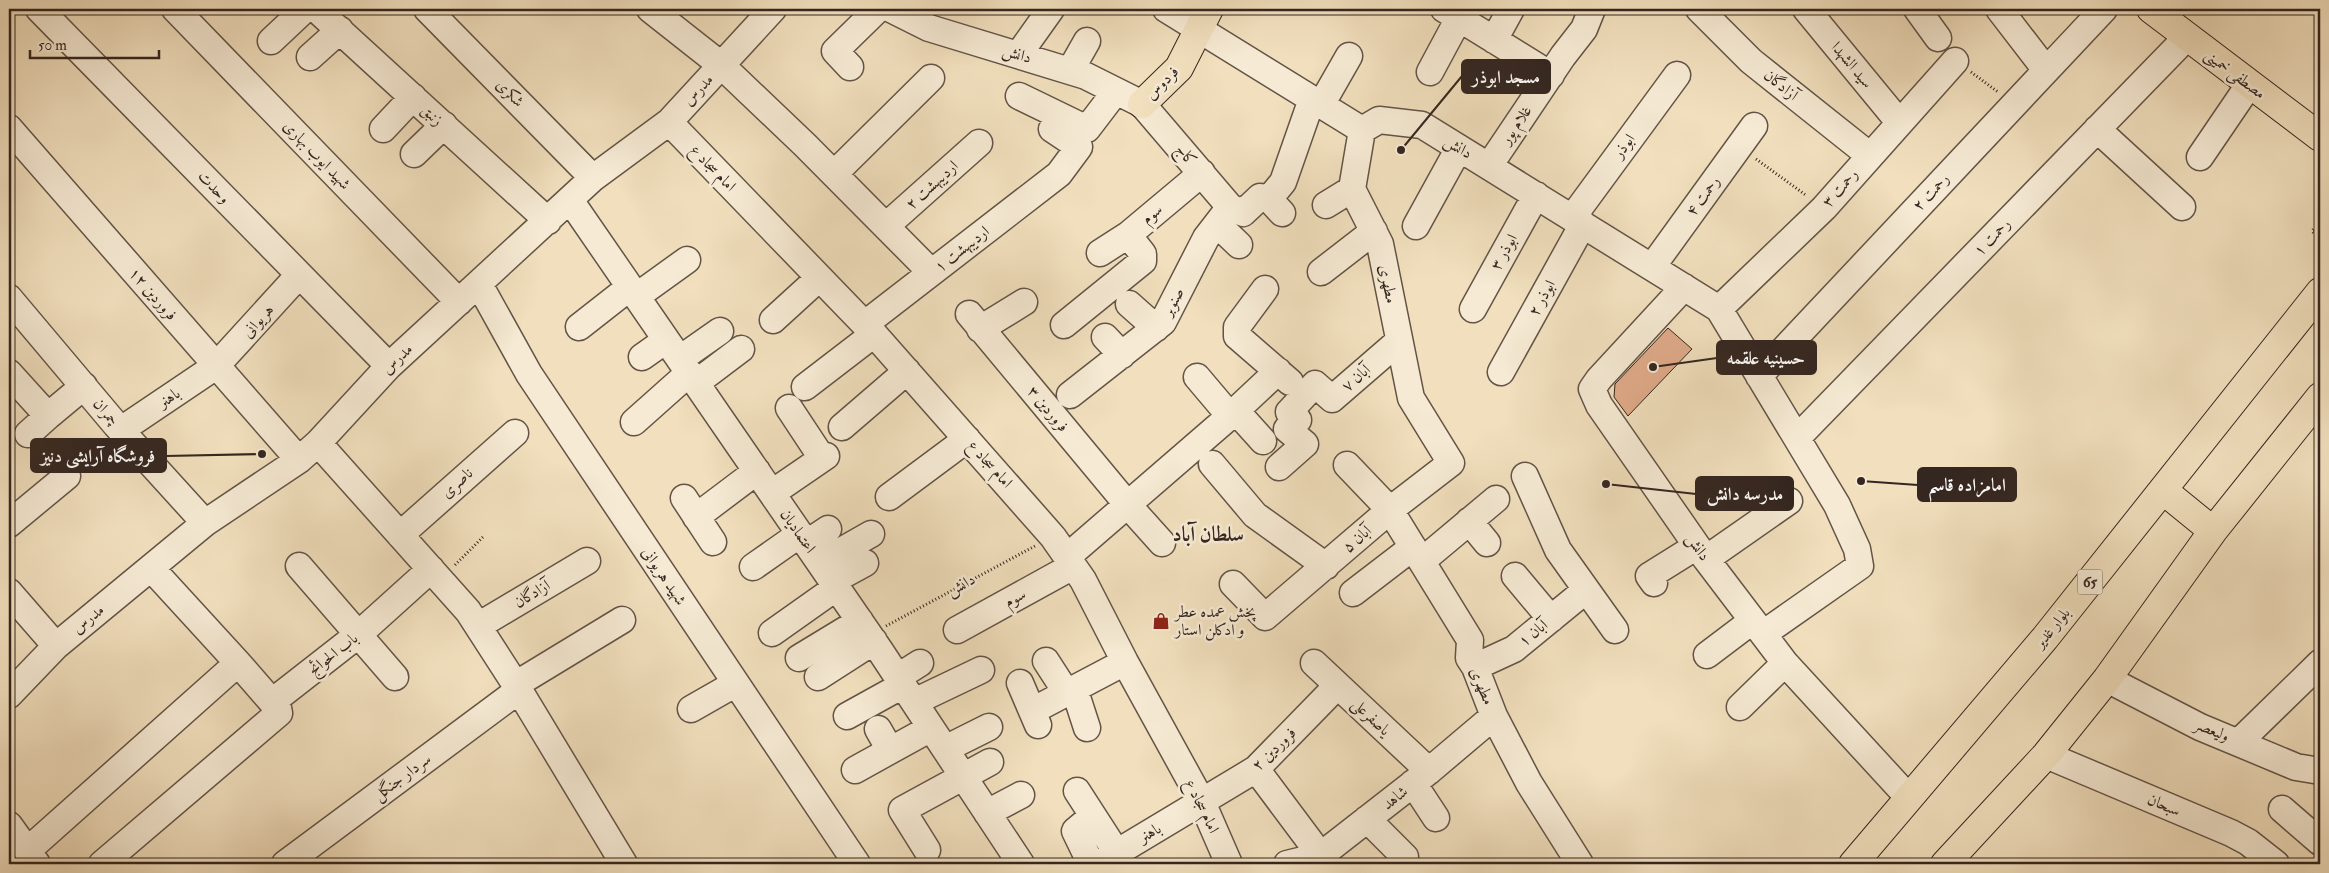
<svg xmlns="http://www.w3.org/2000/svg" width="2329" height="873" viewBox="0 0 2329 873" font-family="'IM FELL Double Pica',Amiri,serif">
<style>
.building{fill:#dfaa89;stroke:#342620}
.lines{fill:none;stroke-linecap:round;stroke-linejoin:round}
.minor-casing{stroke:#635447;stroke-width:29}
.major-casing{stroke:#342620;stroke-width:30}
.highway-casing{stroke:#342620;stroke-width:30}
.path{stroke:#342620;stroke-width:3;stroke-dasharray:1 2.5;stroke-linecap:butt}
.minor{stroke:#f6ead4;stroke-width:26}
.major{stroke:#f1dfbd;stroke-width:28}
.highway{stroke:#f1dfbd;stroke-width:28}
.labels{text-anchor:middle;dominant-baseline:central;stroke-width:5;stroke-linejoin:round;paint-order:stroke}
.shield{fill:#f6ead4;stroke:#6e6156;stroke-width:1}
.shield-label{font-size:15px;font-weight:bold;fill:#342620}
.street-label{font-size:16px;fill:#342620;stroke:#f6ead4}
.poi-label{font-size:16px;fill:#342620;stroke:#f6ead4;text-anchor:start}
.district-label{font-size:21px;font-weight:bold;fill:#342620;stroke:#f6ead4}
.leader{fill:none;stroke:#342620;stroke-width:2}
.callout-dot{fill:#342620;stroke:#f6ead4;stroke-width:2}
.callout{fill:#342620;stroke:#342620;stroke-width:2}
.callout-label{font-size:18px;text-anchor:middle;font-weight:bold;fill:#fff}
</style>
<rect width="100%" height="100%" fill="#f1dfbd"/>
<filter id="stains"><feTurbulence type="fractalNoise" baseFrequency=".004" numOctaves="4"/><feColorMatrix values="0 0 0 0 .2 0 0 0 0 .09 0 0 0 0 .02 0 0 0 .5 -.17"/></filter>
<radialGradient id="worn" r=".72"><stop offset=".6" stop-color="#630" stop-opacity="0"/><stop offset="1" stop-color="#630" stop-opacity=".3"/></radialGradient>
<path class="building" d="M1668,328L1692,349L1628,416L1614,397L1615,384Z"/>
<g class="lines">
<g class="minor-casing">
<path id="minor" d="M39,9L389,366
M175,9L459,302
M316,9L548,221
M427,9L593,178
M650,9L721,65L805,145L931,272
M891,9L929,28L1086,76L1142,104L1230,207L1243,213L1260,197L1269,199L1282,213
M1166,9L1362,130L1379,120L1422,125L1719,309L1837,505L1857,549L1860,566L1763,634
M1444,9L1551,75
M1699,9L1751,61L1869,155
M1806,9L1899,122
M1917,9L1938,38
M1999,9L2046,70
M1494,40L1511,9
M271,41L305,9
M1019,54L1051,9
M310,57L340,30
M850,67L835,51L878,9
M1070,71L1087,41
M1430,72L1459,18
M1019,96L1087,129L1116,91
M1321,105L1349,56
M669,122L874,334L1053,537L1083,580L1125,662L1202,802L1229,864
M9,128L299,460
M383,129L413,97
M2097,129L2182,207
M414,154L444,125
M2200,157L2249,85
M1489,166L1563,56L1584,29L1592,9
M834,174L931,78
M1269,199L1283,182L1312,99
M570,200L879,649L1021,864
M1326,205L1352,189
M1572,218L1677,75
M1217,224L1239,245
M886,226L979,143
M1416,226L1459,148
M1100,253L1128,235L1202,173
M1652,267L1754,126
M1321,272L1374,231
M479,284L529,374L857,864
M1684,287L1599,379L1592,389L1599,405L1706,559L1785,663L1909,798
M1265,289L1237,327V336L1290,382
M637,296L687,260
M9,298L116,425L205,523
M1129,304L1156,328
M1473,309L1536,195
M1719,309L1824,208L1955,61
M969,314L1127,504L1162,543
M773,320L819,278
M865,324L1059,174L1079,147L1052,129L1060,116
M1064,325L1143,261V254L1128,235
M579,327L630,287
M980,329L1024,302
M1105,337L1122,355
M642,357L666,340
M680,359L720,331
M1501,372L1583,224
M9,373L48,416L84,386
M1759,376L2104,9
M1197,377L1230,416
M696,383L741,349
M805,387L874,334
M1070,395L1163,322L1206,238L1230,207
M789,408L822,458
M1236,411L1263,441
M634,422L689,373
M842,427L907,371
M121,430L216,366L299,275
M28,434L48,416
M1797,438L2187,37
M318,443L468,611L519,690L624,864
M1212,464L1255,515L1326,566
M1347,465L1390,510L1470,640L1469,658L1475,667L1494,716L1529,783L1580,864
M1279,467L1305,444L1287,429L1298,420L1289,412L1315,384L1332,399L1399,341
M1525,476L1558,550L1615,630
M772,493L826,456
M889,497L967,439
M684,498L713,542
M696,517L757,471
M1469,521L1487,543
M9,524L67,476
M400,535L515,433
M807,543L828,529
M1067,557L1230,416L1278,371
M1706,559L1789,501
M1422,561L1496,499
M820,563L871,534
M299,566L395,677
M753,567L800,534
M1515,576L1551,619
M832,581L865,563
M1654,583L1649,576L1697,546
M1233,584L1265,617L1390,510L1451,463L1411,398L1380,244L1352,189L1362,130
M9,592L56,646
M1353,593L1413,547
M478,626L587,561
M957,630L1073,566
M772,633L837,587
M1707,655L1752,621
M799,658L860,621
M1046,661L1066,692
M238,663L272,702L359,634L431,569
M1314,663L1429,771
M1475,667L1514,649L1586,590
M818,677L874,641
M898,677L920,663
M2107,679L2200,727L2296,767L2320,771
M1020,683L1038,725
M515,685L622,620
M1074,688L1087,728
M9,695L56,646L205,523L299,460L318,443L389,366L593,178L669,122L773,9
M914,702L981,670
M1740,707L1785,663
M691,709L733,685
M1032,711L1125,662
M847,716L903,685
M878,729L890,750
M2240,741L2320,663
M945,749L989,727
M2046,755L2231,833L2248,842L2276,864
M1256,769L1327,864
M855,770L931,728
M1413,783L1436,818
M1077,791L1117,853
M2282,809L2320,842
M987,813L1021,795
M1367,819L1405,857
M9,825L37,864
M927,850L902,810L990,762
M27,851L238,663L151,568
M102,864L279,713L278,708L272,702
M285,864L519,690
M1091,864L1075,831L1093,816
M1098,864L1256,769L1337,686
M1287,864L1320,856L1429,771L1494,716"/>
</g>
<g class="major-casing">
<path id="major" d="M2151,9L2320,137
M1142,104L1179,68L1209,9"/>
</g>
<g class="highway-casing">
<path id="highway" d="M2164,491L2213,531
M1853,864L2045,638L2320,292
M1945,864L2046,755L2107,679L2213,531L2320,397"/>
</g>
<path class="path" d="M1971,72L1998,92
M1756,159L1807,196
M2320,221L2312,231L2320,240
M455,565L484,536
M886,626L1035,546"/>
<use href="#minor" class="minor"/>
<use href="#major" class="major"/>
<use href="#highway" class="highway"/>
</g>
<defs>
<g id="shop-bare" transform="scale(1.35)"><path d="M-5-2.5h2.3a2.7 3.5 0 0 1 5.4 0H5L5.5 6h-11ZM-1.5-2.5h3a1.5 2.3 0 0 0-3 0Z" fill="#8f2418" stroke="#f6ead4" stroke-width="2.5" paint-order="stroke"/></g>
</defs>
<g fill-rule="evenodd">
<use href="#shop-bare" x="1161" y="621"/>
</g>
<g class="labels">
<rect class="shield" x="2077.5" y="569.5" width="25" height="25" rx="4"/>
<g class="shield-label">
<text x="2090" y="582">65</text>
</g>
<g class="street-label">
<text transform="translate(1017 54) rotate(17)">دانش</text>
<text transform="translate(1852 65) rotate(50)">سید الشهدا</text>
<text transform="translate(2235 74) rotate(37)">مصطفی خمینی</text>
<text transform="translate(1162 83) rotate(-45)">فردوس</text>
<text transform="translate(1781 85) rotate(39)">آزادگان</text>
<text transform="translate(698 90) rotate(-47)">مدرس</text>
<text transform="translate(510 93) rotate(45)">شکری</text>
<text transform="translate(432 115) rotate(42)">زنبق</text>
<text transform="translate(1516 125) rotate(-56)">غلام پور</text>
<text transform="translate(1624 146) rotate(-54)">ابوذر</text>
<text transform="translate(1458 147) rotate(31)">دانش</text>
<text transform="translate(317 155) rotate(46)">شهید ایوب بهاری</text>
<text transform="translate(1186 155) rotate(49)">کاج</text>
<text transform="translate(713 168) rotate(46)">امام سجاد ع</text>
<text transform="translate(932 185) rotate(-42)">اردیبهشت ۲</text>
<text transform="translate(214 187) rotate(46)">وحدت</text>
<text transform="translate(1840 188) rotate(-49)">رحمت ۳</text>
<text transform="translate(1931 192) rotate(-47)">رحمت ۲</text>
<text transform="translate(1703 196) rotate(-54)">رحمت ۴</text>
<text transform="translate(1152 214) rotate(-40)">سوم</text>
<text transform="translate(1992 237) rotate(-46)">رحمت ۱</text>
<text transform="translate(962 249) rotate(-38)">اردیبهشت ۱</text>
<text transform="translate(1504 252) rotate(-61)">ابوذر ۳</text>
<text transform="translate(1388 284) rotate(79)">مطهری</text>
<text transform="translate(153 294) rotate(49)">۱۲ فروردین</text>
<text transform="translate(1542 298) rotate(-61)">ابوذر ۲</text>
<text transform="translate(1173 302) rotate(-63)">صنوبر</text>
<text transform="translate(258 321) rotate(-48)">هریوانی</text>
<text transform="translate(397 359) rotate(-44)">مدرس</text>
<text transform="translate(1356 378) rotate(-41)">آبان ۷</text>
<text transform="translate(169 398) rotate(-34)">باهنر</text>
<text transform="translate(1048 409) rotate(50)">فروردین ۳</text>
<text transform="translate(106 412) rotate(50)">چمران</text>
<text transform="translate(990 464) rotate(48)">امام سجاد ع</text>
<text transform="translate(457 483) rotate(-42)">ناصری</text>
<text transform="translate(798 531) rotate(55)">اعتمادیان</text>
<text transform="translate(1357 539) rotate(-41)">آبان ۵</text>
<text transform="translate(1698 547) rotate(55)">دانش</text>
<text transform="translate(664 576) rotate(56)">شهید هریوانی</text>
<text transform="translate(961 585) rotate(-28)">دانش</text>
<text transform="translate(532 594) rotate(-31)">آزادگان</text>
<text transform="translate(1015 598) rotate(-28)">سوم</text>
<text transform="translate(88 619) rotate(-39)">مدرس</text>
<text transform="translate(2052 628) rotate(-51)">بلوار غدیر</text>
<text transform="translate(1533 633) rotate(-39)">آبان ۱</text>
<text transform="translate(333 654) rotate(-38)">باب الحوائج</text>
<text transform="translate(1482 686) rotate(67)">مطهری</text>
<text transform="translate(1371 717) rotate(43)">یاصفرعلی</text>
<text transform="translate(2212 730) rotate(22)">ولیعصر</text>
<text transform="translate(1274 749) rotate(-44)">فروردین ۲</text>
<text transform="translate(402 777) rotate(-37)">سردار جنگل</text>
<text transform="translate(1395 798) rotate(-38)">شاهد</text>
<text transform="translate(2164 805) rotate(23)">سبحان</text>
<text transform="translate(1202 806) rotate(64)">امام سجاد ع</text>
<text transform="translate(1150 833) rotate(-31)">باهنر</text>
</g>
<g class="poi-label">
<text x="1175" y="612">پخش عمده عطر<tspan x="1175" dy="18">و ادکلن استار</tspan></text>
</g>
<g class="district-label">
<text x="1208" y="534">سلطان آباد</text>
</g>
</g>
<path class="leader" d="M1401 150L1462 76M1653 367L1717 358M262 454L166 456M1861 481L1918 485M1606 484L1696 494"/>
<g class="callout-dot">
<circle cx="1401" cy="150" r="5"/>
<circle cx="1653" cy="367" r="5"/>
<circle cx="262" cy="454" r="5"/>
<circle cx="1861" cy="481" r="5"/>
<circle cx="1606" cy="484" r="5"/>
</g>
<g class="callout">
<rect x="1462" y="60" width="88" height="33" rx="5"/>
<rect x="1717" y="341" width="99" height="33" rx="5"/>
<rect x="31" y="439" width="135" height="33" rx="5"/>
<rect x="1918" y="468" width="98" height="33" rx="5"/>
<rect x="1696" y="477" width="97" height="33" rx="5"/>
</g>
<g class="callout-label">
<text x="1506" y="83">مسجد ابوذر</text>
<text x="1766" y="364">حسینیه علقمه</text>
<text x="98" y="462">فروشگاه آرایشی دنیز</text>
<text x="1967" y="491">امامزاده قاسم</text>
<text x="1745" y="500">مدرسه دانش</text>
</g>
<rect width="2329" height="873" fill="none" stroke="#f1dfbd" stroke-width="30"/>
<rect x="10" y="10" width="2309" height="853" fill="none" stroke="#342620" stroke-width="2.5"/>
<rect x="15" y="15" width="2299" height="843" fill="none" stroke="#342620"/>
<path d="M30 50v8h129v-8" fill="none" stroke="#342620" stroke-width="2.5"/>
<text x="38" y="50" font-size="15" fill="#342620" stroke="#f6ead4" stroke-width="4" paint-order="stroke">50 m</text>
<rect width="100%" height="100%" filter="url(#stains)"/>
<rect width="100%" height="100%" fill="url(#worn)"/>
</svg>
